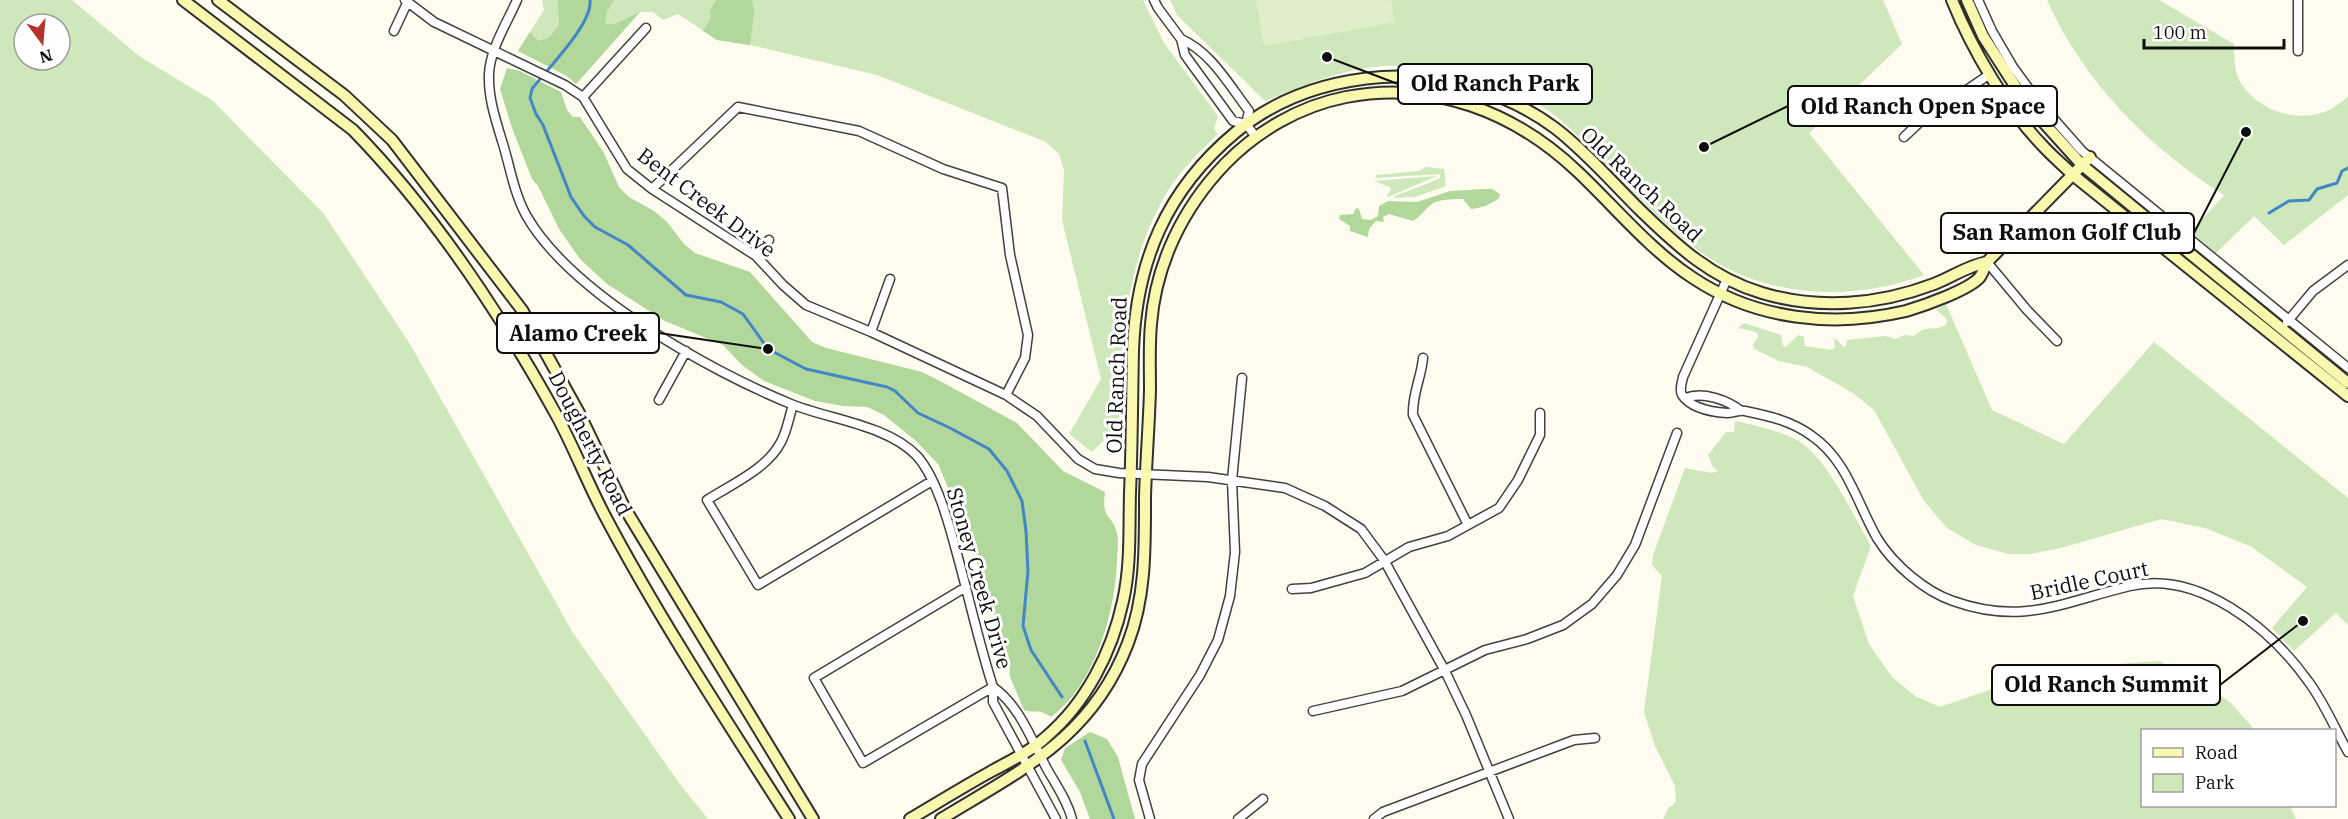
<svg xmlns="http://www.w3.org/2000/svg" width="2348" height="819" viewBox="0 0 2348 819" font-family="'IBM Plex Serif',serif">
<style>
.green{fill:#cee7bb;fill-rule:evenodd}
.forest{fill:#b1d79b}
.pitch{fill:#e0eecc}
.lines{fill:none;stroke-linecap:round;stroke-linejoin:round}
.stream{stroke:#4286c6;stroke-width:3}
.street-casing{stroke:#414141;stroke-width:11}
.secondary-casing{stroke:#303030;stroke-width:14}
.street{stroke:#fff;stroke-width:8}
.secondary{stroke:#faf8ae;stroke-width:10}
.labels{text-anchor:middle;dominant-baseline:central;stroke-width:6;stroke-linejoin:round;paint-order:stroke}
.street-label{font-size:21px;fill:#0e0e0e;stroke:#fff}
.leader{fill:none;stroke:#0e0e0e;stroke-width:2}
.callout-dot{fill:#0e0e0e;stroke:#fff;stroke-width:2}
.callout{fill:#fff;stroke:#0e0e0e;stroke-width:2}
.callout-label{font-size:22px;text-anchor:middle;font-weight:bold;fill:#0e0e0e}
</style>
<rect width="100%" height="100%" fill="#fefcef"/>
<path class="green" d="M0,0H72L139,56L213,101L324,214L410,344L573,633L682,787L708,819H0ZM24,24H60V60H24Z
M542,0H1143L1164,43L1218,116L1214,129L1218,134C1200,151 1182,169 1169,189C1123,263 1123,342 1119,425L1092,452L1069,434L1101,379L1062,220L1064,170L1059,154L1046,142L877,75L750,45L717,40L678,14L663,20L653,12H640L576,84L567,76L518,51L544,10Z
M1170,0H1883L1902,44L1809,133L1924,275C1857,300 1777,299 1714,261C1675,237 1642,200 1608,168C1591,152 1576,132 1557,117C1516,85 1465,72 1413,68C1403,67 1392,65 1382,66C1340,70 1303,85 1265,101L1177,15Z
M2047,0H2159L2234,44C2234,58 2234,74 2242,85C2266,119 2319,128 2348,96V195L2284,245L2254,216L2216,253L2191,232L2224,195C2149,148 2083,81 2047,0Z
M1426,167L1444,169L1446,186L1415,197L1394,198L1395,196L1436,180L1440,178V174L1375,178L1376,175L1419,171Z
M1437,176L1388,197L1387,195L1391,190L1390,187L1374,181Z
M1946,304L1992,410L2064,444L2154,342L2348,498V625L2336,613L2294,651L2272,628L2307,587L2252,547L2205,528L2161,519L2061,548L2031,554H2009L1976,545L1947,528L1924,501L1874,410L1853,393L1807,367L1779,361L1754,349L1753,344L1759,336L1756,332L1738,328L1744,323L1781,335L1783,346L1786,347L1798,335L1804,337L1805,346L1830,350L1835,348L1834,338L1839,342L1843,347L1846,346L1847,340L1885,336L1895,339L1905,335L1913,336L1924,329L1938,328L1946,325L1947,320L1936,309Z
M1735,421C1756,426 1778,430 1797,440C1827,457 1853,515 1871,546L1853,596L1869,644L1892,677L1915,696L1940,707L1995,688L2071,679L2118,664L2160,661L2177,673L2205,684L2231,703L2255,730H2142V806H2290L2296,819H1663L1669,807L1672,806L1676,801L1675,786L1655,746L1644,712L1662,576L1652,565L1653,555L1685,468L1712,473L1718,471L1713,467L1708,455L1726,432H1734Z"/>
<path class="forest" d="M558,0H614L607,11L605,24H615L640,12L576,84L567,76L518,51L530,32L538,41L549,38L559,25Z
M716,0H752L754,12L750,45L717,40L703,31L711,17L710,10Z
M507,68L520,71L561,92L567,110L573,117H580L604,153L619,187L629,197L654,211L667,222L684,244L695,253L750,272L812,342L826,348L922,372L940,381L1017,423L1063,471L1105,492C1101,522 1113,513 1117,534C1119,542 1117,553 1117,561C1115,613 1095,685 1051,717C1037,708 1037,714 1024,710L1010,677L1009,661L997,631L988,587L961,530L956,506L938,464L916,441L884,415L867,407L843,406L815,401L764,381L742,365L723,345L665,321L607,284L580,259L559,229L538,186L532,179L512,128L500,89Z
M1484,189H1492L1500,194L1499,198C1492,204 1481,208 1471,209L1463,199C1455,199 1439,199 1432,204C1425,209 1421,216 1413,221L1389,214L1383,217L1384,222L1376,221L1369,229L1368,237L1350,231V226L1339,219L1340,215L1354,214V211L1357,208L1359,209L1362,219L1371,220L1378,216L1379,206L1388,201L1417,202L1450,191Z
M1090,732L1107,739L1118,757L1135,819H1090L1080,792L1061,760L1065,748Z"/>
<path class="pitch" d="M1256,0H1391L1395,22L1264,46Z"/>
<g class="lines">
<path class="stream" d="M590,0C593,24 547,69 532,89L530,98L536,114L543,125L571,197L584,216L595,227L628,245L686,295L721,302L743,314L768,349L806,369L887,387L895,391L918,413L950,428L989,449L1007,471L1022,501L1026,531L1028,571L1023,626L1031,650L1062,697
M2269,213L2289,201L2309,200L2317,189L2337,183L2342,171L2348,168
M1085,741L1114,819"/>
<g class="street-casing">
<path id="street" d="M405,0L434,22L565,85L583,97L627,169L652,189L756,256L783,285L806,305L871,332L1006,395L1037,416L1078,459L1095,469L1119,473L1208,477L1285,488L1325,506L1361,529L1384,560L1445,671L1466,715L1509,819
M517,0C507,23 490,49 489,74C488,98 496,121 503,144C510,167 514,193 526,215C570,293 710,371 791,404C828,419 888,425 917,456C939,481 951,532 960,565C971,606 980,647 993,687V702L1056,819
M1154,0L1158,8L1181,39L1185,55L1233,121L1246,124L1256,137
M1978,0L1992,31L2013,67L2037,100L2082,151L2348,368
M2298,0V51
M394,31L408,1
M1181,39C1211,52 1229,85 1249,111L1246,124
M583,97L646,28
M1904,137L1921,121L1990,74
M652,189L738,107L859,131L943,169L1002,188L1010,255L1028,335L1025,358L1006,395
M756,256L769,240
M1987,262L2027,310L2057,341
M1727,279L1683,377C1682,382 1679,390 1682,395C1691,408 1712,412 1727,413C1733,413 1739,410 1745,411C1769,416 1792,421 1812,436C1847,460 1857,503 1877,538C1893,564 1924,591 1953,601C2023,626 2063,602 2130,586C2199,570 2270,628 2308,681C2324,702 2335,729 2348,752
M2287,322L2313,291L2348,265
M871,332L890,279
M1423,358C1421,379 1412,394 1413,415L1468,525
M1686,398C1702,391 1728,400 1741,411
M659,400L686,351
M793,405C789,417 787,431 781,442C767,469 732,484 707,500L758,585L932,481
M966,587L814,678L863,763L993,687
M1292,589L1311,588L1365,573L1409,547L1448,536L1499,508L1518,480L1540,435V413
M993,687C1020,706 1032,741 1047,769C1056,785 1067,800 1072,819
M1313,711L1402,691L1485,650L1527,639L1563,625L1592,604L1617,575L1635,545L1677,433
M1150,819L1139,780L1142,764L1200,675L1218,640L1230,596L1235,552L1232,480L1242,378
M1238,819L1263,799
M1374,819L1383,812L1574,740L1595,738"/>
</g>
<g class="secondary-casing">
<path id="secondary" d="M183,0L353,130C433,212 503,318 558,418C575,450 588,484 605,516C660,620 726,720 789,819
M218,0L344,95L392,140L522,310L579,413L624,507L813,819
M1952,0C1972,49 2006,108 2043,146C2052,156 2063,165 2073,175L2348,396
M1967,0L1983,36L2026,103L2082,165L2348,383
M910,819C937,803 963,787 990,772C1008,762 1030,752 1046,737C1086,703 1112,652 1123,601C1131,566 1129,529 1130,493C1132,446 1132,398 1133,351C1136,262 1166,190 1236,132C1277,98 1329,81 1382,77C1441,73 1507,92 1555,128C1585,151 1612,182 1639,209C1676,245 1711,278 1762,293C1818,310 1879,305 1934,284C1952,277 1967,266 1987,262
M941,819C1021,770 1092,738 1128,643C1146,596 1145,547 1145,497C1146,461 1149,426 1150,390C1150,368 1149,346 1151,324C1156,263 1183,208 1225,164C1257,131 1300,106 1346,97C1433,80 1515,112 1578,172C1616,208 1650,250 1693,278C1756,320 1833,328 1906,311C1923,306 1969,290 1980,277C1983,272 1985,267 1987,262L2090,157"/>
</g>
<use href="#street" class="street"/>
<use href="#secondary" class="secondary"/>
</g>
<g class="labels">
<g class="street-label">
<text transform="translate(1642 184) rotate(43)">Old Ranch Road</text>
<text transform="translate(707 202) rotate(37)">Bent Creek Drive</text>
<text transform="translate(1116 375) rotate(-88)">Old Ranch Road</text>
<text transform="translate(591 443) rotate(63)">Dougherty Road</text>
<text transform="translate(980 578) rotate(74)">Stoney Creek Drive</text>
<text transform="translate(2089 580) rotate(-12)">Bridle Court</text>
</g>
</g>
<path class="leader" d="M1327 57L1398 84M1704 147L1788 106M2246 132L2194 233M768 349L659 333M2303 621L2220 685"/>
<g class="callout-dot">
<circle cx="1327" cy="57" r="6"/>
<circle cx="1704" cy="147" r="6"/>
<circle cx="2246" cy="132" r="6"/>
<circle cx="768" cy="349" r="6"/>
<circle cx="2303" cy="621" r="6"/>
</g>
<g class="callout">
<rect x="1398" y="64" width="194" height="40" rx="6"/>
<rect x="1788" y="86" width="269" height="40" rx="6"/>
<rect x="1941" y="213" width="253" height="40" rx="6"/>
<rect x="497" y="313" width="162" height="40" rx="6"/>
<rect x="1992" y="665" width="228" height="40" rx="6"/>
</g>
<g class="callout-label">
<text x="1495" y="91">Old Ranch Park</text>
<text x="1923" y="114">Old Ranch Open Space</text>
<text x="2067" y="240">San Ramon Golf Club</text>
<text x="578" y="341">Alamo Creek</text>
<text x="2106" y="692">Old Ranch Summit</text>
</g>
<rect x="2141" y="729" width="195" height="78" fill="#ffffff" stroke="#9f9f9f" stroke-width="1.5"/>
<rect x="2153" y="748" width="30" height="9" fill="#faf8ae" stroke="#9f9f9f" stroke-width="1.5"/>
<text x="2195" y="759" font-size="18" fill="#0e0e0e">Road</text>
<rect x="2153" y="774" width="30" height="18" fill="#cee7bb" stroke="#9f9f9f" stroke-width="1.5"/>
<text x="2195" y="789" font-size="18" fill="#0e0e0e">Park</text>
<g transform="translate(42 42) rotate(164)"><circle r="28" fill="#ffffff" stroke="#9f9f9f" stroke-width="1.5"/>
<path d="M0-4.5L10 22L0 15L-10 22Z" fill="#b6322d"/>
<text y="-9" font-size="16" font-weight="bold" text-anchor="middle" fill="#0e0e0e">N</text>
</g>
<path d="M2144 39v9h140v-9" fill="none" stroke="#0e0e0e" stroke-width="3"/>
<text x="2153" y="39" font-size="18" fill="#0e0e0e" stroke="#ffffff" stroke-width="4.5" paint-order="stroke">100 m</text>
</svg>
